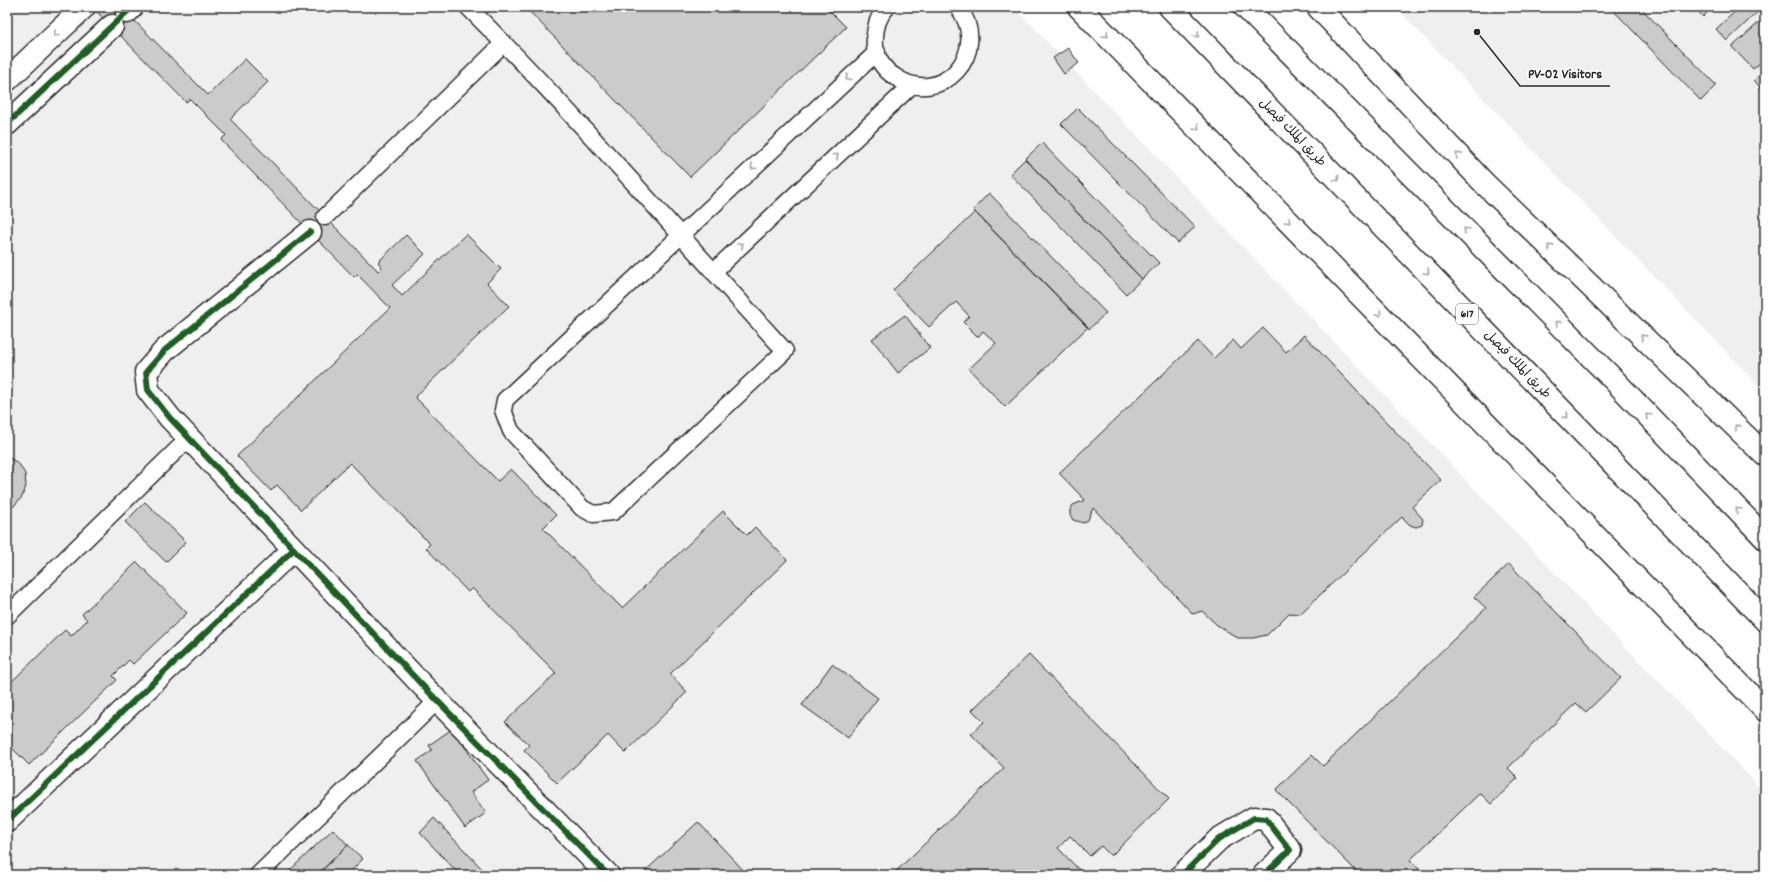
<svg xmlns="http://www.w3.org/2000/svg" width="1772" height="882" viewBox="0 0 1772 882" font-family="Dekko,'Playpen Sans Arabic',sans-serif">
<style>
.built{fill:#efefef}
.building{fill:#cbcbcb;stroke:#2b2b2b}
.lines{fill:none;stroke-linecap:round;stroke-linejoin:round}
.service-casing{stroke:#2b2b2b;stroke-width:19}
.minor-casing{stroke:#2b2b2b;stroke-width:25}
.secondary-casing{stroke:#2b2b2b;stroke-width:25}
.trunk-casing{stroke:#2b2b2b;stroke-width:25}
.service{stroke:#fff;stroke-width:16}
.minor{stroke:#fff;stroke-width:22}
.secondary{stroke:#fff;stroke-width:22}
.trunk{stroke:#fff;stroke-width:22}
.cycleway-casing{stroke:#fff;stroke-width:8}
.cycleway{stroke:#1b5e20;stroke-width:6}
.oneway{stroke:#a0a0a0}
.labels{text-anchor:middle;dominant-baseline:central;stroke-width:3;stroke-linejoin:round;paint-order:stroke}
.shield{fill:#fff;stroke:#6b6b6b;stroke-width:1}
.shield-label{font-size:12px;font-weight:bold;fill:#2b2b2b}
.street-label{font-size:13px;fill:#2b2b2b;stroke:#fff}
.leader{fill:none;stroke:#2b2b2b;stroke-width:1.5}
.callout-dot{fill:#2b2b2b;stroke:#fff;stroke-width:1.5}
.callout-label{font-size:14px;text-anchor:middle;font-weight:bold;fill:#2b2b2b;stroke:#fff;stroke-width:3;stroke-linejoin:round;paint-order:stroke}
</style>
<rect width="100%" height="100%" fill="#fff"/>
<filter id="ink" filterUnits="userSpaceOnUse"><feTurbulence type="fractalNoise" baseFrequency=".025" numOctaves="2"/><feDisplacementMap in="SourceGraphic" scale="8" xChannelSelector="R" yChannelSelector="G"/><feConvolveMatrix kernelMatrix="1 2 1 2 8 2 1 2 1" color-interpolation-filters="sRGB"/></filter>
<g filter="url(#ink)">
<path class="built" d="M7,7H1014L1765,793V875H7Z
M1395,7H1765V392Z"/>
<path class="building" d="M92,7H121L208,95L245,59L268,82L230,119L378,271L382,267L378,262L406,235L425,254L392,285L402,296L466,234L501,269L487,283L509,306L415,397L498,481L511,469L556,515L543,528L622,608L723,511L747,535L755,527L787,560L670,674L687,692L625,753L608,735L557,783L524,750L529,745L505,722L556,673L472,588L468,592L426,548L430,544L350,463L301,510L277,485L271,491L237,456L390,308L357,274L354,277L221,140L226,135L190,99L186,102Z
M525,7H826L846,27L690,177Z
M1610,7H1640L1716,85L1701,101Z
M1694,7H1713L1703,17Z
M1740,7H1763L1727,41L1716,29Z
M1765,17V59L1753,69L1732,47Z
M1068,48L1079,63L1064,74L1053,58Z
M1765,70V93L1754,80Z
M1078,108L1195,227L1178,243L1061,124Z
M1042,143L1159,263L1142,279L1025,159Z
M1025,159L1142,279L1126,294L1010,174Z
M989,193L1106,313L1089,329L973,210Z
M975,212L1088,327L1005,407L969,369L996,343L983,331L978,337L963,322L969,316L956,302L929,327L893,290Z
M905,315L930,348L898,373L872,339Z
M1263,328L1286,352L1304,335L1441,480L1412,507L1423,519L1422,525L1416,527L1410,525L1402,517L1300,614L1289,613L1267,635L1253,638H1238L1217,625L1202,611L1193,614L1093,508L1088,520L1084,523L1073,520L1070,515V510L1073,505L1085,500L1059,473L1198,341L1214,358L1233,340L1241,349Z
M7,456L19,464L25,474L26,486L22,497L14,506L7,510Z
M145,502L186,542L166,562L125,522Z
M137,562L187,613L133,664L129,660L113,676L117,680L29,765L7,743V686L65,630L71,636L87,620L82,614Z
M1509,564L1621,678L1586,712L1576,703L1508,768L1518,778L1491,804L1480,793L1410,860L1422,872L1419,875H1360L1276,790L1312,755L1323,766L1486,608L1474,597Z
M1029,655L1169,799L1111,856L1101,846L1090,856L1070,836L1058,848L1084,875H892L1004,768L971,734L984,722L972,710Z
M832,664L878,698L848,738L802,705Z
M452,729L488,780L471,792L486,813L465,828L417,761L432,750L429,745Z
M434,818L484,871L479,875H460L420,833Z
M698,822L748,875H641Z
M333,829L348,845L317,875H285Z
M348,845L363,859L347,875H317Z"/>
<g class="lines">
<g class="service-casing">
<path id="service" d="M468,7C578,117 680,236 785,351L613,512L593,514L582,508L511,431L503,410L505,400L877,52
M887,7C876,18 874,32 875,46C876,58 884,70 894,76C940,110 993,52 958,7
M325,217L504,43
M713,272L912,85
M7,616L189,438
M258,875L437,701"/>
</g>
<g class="minor-casing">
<path id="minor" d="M127,12L132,7
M7,80L84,7
M7,124L112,26
M310,232L165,350L146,372L148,390L170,418L422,685L608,875
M7,821L294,549
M1182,875L1219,839L1254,818L1266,819L1290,850L1264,875"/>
</g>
<g class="secondary-casing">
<path id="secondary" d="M1079,7L1765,710
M1318,7L1485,184L1765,455"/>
</g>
<g class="trunk-casing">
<path id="trunk" d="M1170,7L1765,620
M1245,7L1612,378L1765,538"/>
</g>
<use href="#service" class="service"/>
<use href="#minor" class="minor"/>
<use href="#secondary" class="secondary"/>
<use href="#trunk" class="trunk"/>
<g class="cycleway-casing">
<path id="cycleway" d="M7,124L132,7
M310,232L165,350L146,372L148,390L170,418L422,685L608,875
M7,821L294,549
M1182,875L1219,839L1254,818L1266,819L1290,850L1264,875"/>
</g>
<use href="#cycleway" class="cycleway"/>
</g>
<defs><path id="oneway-chevron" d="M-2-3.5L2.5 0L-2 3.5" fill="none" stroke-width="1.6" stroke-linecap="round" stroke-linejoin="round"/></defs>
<g class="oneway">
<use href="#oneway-chevron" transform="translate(56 34) rotate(137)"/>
<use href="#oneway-chevron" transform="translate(1106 35) rotate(46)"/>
<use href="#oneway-chevron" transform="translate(1197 35) rotate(46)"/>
<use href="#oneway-chevron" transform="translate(848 78) rotate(137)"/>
<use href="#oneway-chevron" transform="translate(1197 128) rotate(46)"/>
<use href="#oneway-chevron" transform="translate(1458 155) rotate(-133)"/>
<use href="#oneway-chevron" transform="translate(836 156) rotate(-43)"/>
<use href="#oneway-chevron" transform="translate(753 167) rotate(137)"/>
<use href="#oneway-chevron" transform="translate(1337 179) rotate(46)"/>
<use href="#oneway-chevron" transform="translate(1288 221) rotate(46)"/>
<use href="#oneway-chevron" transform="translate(1466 230) rotate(-135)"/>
<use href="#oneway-chevron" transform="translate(741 245) rotate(-43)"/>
<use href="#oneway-chevron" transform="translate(1550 247) rotate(-136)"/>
<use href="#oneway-chevron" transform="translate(1427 272) rotate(46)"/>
<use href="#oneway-chevron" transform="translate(1379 314) rotate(46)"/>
<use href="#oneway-chevron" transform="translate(1558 323) rotate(-135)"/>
<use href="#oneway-chevron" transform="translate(1643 337) rotate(-136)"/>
<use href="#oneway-chevron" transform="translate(1566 416) rotate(46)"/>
<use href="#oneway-chevron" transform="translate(1648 416) rotate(-134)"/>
<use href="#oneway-chevron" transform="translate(1737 427) rotate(-136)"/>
<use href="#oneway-chevron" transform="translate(1738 510) rotate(-134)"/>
</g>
</g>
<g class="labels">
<rect class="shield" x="1456" y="304" width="22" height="20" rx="3"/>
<g class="shield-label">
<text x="1467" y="314">617</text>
</g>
<g class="street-label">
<text transform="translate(1292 133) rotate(46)">طريق الملك فيصل</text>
<text transform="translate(1517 365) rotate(46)">طريق الملك فيصل</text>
</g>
</g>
<path class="leader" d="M1477 32L1520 86H1610"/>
<circle class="callout-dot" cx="1477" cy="32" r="4"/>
<g class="callout-label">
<text x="1565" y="78">PV-02 Visitors</text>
</g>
<rect width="1772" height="882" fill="none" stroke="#fff" stroke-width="24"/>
<rect x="12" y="12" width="1748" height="858" fill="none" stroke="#2b2b2b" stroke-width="1.5" filter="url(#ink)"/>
</svg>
